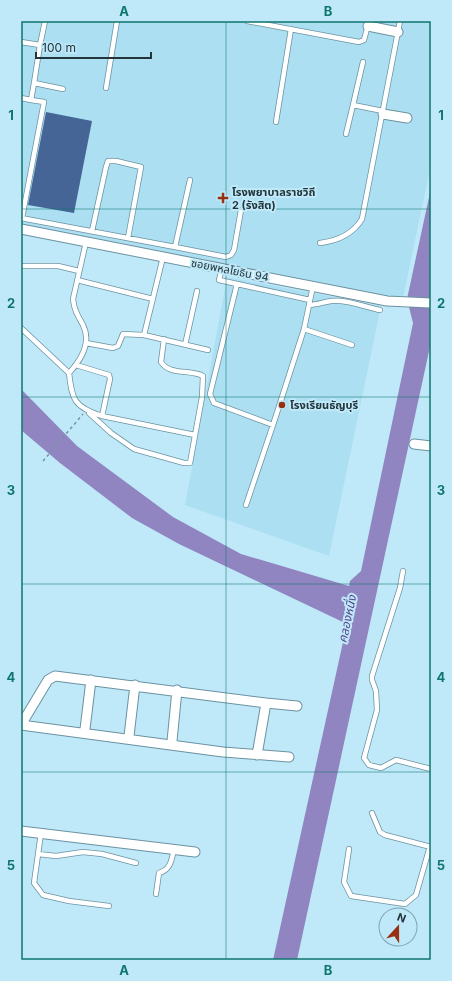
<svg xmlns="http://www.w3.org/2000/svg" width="452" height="981" viewBox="0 0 452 981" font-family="Inter,'Noto Sans Thai',sans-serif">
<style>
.built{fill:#acdff2}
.water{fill:#9085c0}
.building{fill:#446596}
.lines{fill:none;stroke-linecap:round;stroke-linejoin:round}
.lane-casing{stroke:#6b92a1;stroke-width:6}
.street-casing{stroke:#6b92a1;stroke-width:11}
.path{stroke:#76949f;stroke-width:1.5;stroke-dasharray:3 3;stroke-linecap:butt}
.lane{stroke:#fff;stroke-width:4.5}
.street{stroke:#fff;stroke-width:9}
.grid{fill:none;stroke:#0f766e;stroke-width:1;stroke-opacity:0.55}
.poi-dot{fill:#983111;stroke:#bfe9f9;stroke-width:1.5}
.labels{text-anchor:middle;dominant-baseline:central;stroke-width:4;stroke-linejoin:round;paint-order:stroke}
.poi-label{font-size:11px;font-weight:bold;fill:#23343a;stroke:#bfe9f9;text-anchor:start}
.street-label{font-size:11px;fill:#23343a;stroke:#bfe9f9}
.water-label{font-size:12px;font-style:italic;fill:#58458f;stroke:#bfe9f9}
.neatline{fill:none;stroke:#0f766e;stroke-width:1.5}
.grid-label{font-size:13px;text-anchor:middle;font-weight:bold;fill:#0f766e}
</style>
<rect width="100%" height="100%" fill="#bfe9f9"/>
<path class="built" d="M21,21H431V164L403,298L367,293L21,224Z
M227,277L381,306L329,556L185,505Z"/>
<path class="water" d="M431,188V342L297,960H273L347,624L179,544L132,518L60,463L21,430V389L77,446L173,517L241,554L349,586L350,581L361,571L413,323L407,299Z"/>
<path class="building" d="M46,112L92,121L74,213L28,205Z"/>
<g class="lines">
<g class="lane-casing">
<path id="lane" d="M247,21L359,42L364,40L369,21
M21,42L40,45L45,21
M40,45L34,83L63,89
M363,62L353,105L383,111
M106,88L117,21
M21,98L31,100L34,83
M276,122L291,29
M346,134L353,105
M21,218L175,247L190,180
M22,218L44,102L31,100
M92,231L106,167L108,161H116L141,167L128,238
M320,243C336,241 353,234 362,219L400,21
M175,247L226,257L231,255L234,250L241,210
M21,266H58L79,271
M222,268L219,280L310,300
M77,280L153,299
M237,284L210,394L214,403L273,425L304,329
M313,286L304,329L352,345
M309,305C317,305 323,302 331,301C346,299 365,307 380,310
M21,328L69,373
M144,335L208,350
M86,343L113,348L118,346L123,334L144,335L163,257
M185,345L197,291
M76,365L109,375L110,379L102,416C74,407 72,400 69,373C81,360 92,343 83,325C78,316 74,310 73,299L86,242
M89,413L111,433L134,449L184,463H190L202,397L203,376C191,369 170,376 161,362L164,339
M102,416L195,435
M246,505L273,425
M403,571L400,588L372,676V680L376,691L377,710L364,758L369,765L381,768L396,760L431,769
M372,813L380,832L385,835L431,847
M41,833L34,883L43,895L69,901L109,906
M349,849L344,882L351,896L405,904L416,895L430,846
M38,854L56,856L83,852L102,854L136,863
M156,894L159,873C171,869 171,861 174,850"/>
</g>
<g class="street-casing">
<path id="street" d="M368,26L398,32
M383,114L407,118
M21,229L387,301L431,303
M414,444L431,446
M21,725L48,680L55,676L266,703
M21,725L223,752L289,757
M85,729L91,680
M129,736L135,685
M172,741L177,690
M257,755L266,703L297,706
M21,831L195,852"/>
</g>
<path class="path" d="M43,461L83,414"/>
<use href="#lane" class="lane"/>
<use href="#street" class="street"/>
</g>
<path class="grid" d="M226,21V960M21,209H431M21,397H431M21,584H431M21,772H431"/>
<g class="poi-dot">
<path d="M221 192h4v4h4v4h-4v4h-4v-4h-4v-4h4z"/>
<circle cx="282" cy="405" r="4"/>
</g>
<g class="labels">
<g class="poi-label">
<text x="232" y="192">โรงพยาบาลราชวิถี<tspan x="232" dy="13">2 (รังสิต)</tspan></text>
<text x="290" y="405">โรงเรียนธัญบุรี</text>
</g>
<g class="street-label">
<text transform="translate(230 270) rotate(11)">ซอยพหลโยธิน 94</text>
</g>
<g class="water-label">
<text transform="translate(347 619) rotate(-78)">คลองหนึ่ง</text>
</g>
</g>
<rect width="452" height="981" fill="none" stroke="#bfe9f9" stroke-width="44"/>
<g transform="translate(398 927) rotate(21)"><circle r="19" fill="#bfe9f9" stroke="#81a1ad"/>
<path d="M0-3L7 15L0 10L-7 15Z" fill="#983111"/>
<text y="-6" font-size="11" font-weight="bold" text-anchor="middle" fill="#23343a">N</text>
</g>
<path d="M36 52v6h115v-6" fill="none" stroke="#23343a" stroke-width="2"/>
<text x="42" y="52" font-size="12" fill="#23343a" stroke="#bfe9f9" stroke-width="3" paint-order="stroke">100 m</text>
<rect x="22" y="22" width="408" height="937" class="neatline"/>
<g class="grid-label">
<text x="124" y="16">A</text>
<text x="328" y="16">B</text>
<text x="11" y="120">1</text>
<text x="441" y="120">1</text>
<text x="11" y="308">2</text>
<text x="441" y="308">2</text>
<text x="11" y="495">3</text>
<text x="441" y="495">3</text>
<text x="11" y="682">4</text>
<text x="441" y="682">4</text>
<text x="11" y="870">5</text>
<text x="441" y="870">5</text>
<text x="124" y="975">A</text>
<text x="328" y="975">B</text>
</g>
</svg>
